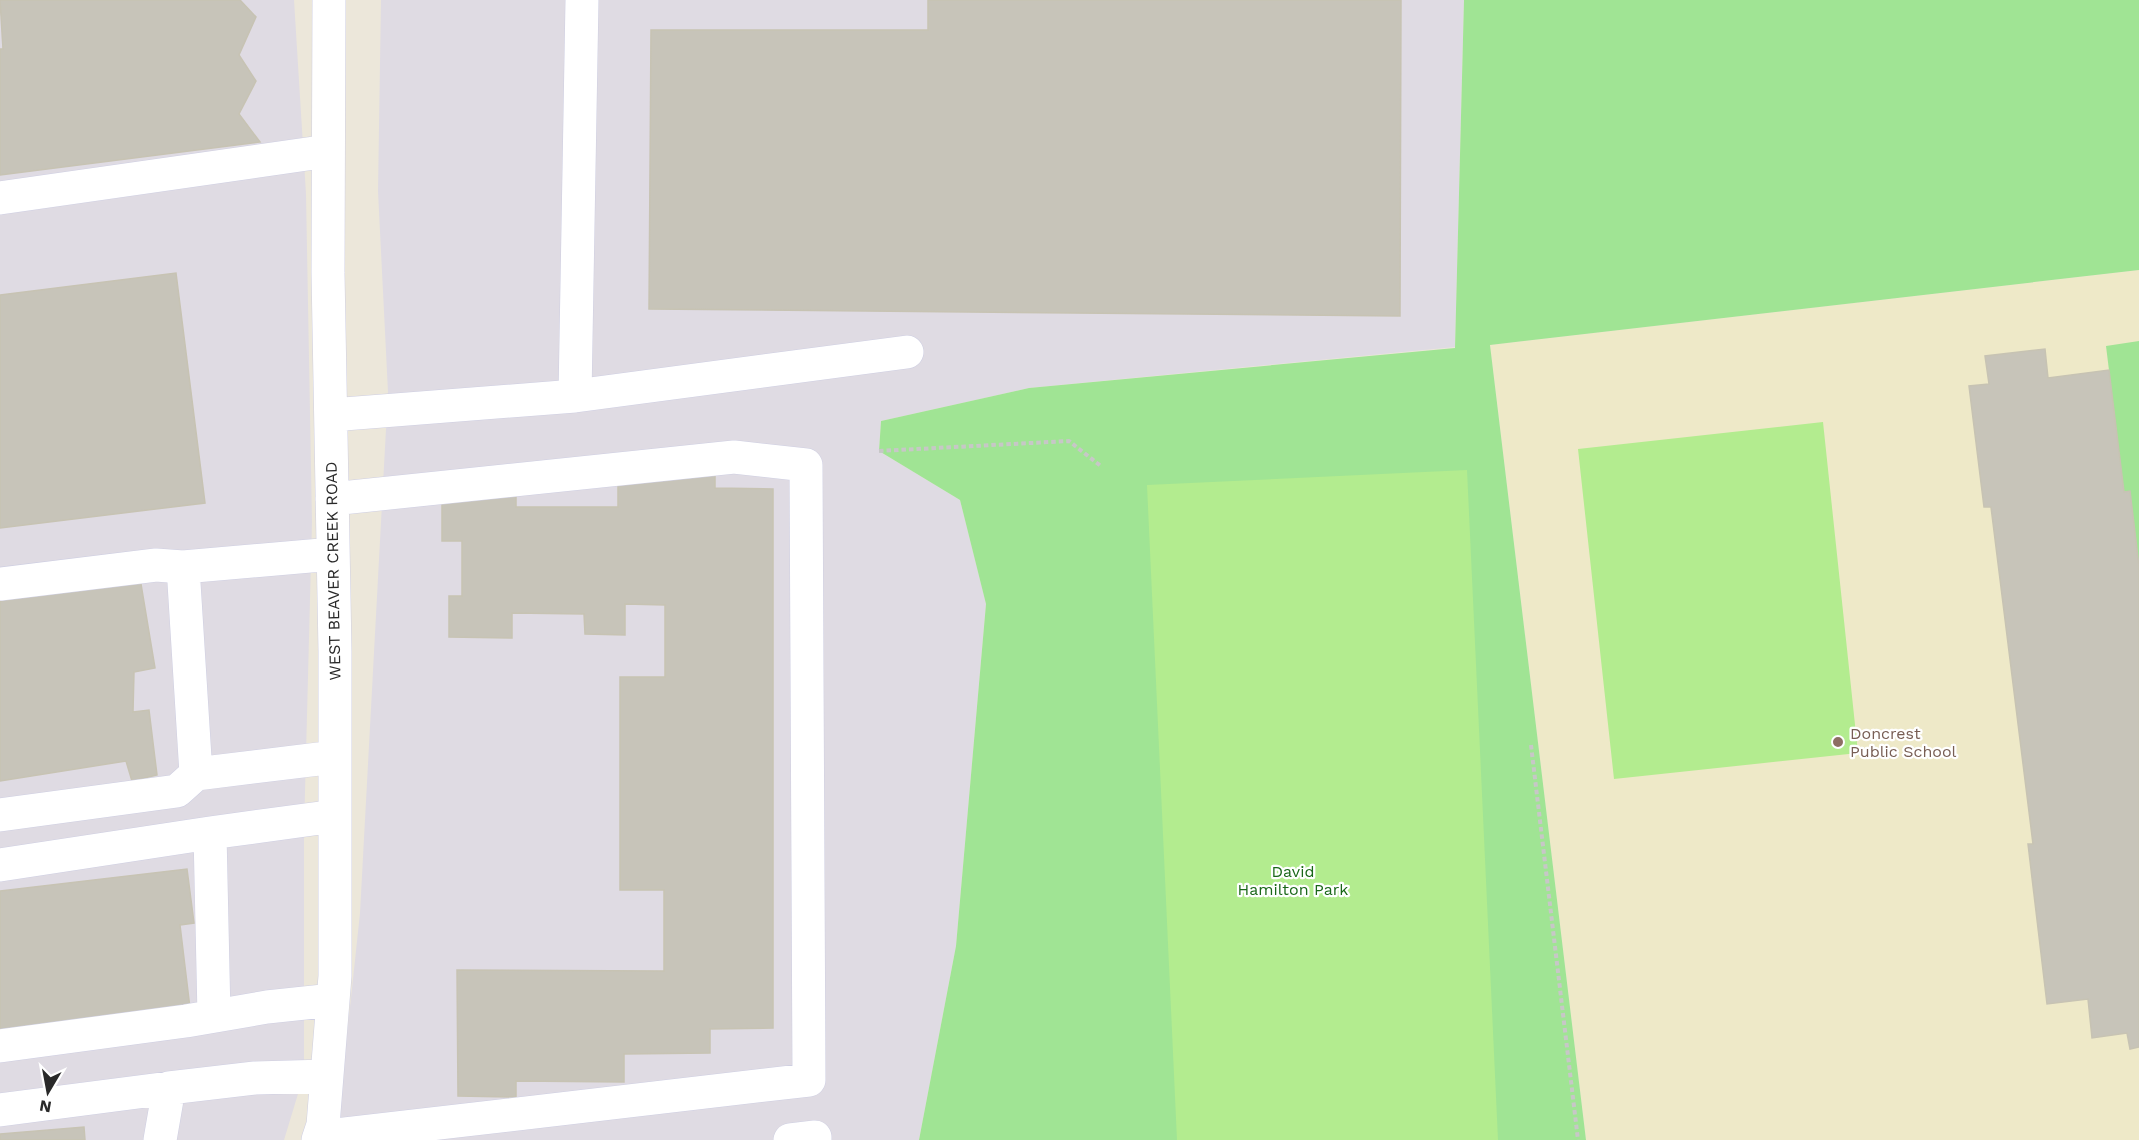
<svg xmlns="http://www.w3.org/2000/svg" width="2139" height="1140" viewBox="0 0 2139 1140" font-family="'Work Sans',sans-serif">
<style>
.industrial{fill:#dfdbe3}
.education{fill:#eee9c8}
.green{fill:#a0e494}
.pitch{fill:#b3ec8f}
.building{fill:#c7c4b9;stroke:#c7c3b3;stroke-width:1.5}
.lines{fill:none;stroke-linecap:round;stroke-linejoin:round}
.minor-casing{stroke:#cfcfe2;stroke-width:34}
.path{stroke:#c7c7c7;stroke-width:4;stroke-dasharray:4.5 3;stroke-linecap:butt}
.minor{stroke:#fff;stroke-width:33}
.education-dot{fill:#8d6e63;stroke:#fff;stroke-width:2}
.labels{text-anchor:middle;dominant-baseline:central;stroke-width:4.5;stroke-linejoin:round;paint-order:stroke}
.street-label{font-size:16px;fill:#292929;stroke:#fff}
.education-label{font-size:16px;fill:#785e54;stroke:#fff;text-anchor:start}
.park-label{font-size:16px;fill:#196718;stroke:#fff}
</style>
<rect width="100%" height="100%" fill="#ece7da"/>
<path class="industrial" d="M0,0H294L306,194L312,522L304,831V1074L284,1140H0Z
M381,0H1464L1455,347L1029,388L881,421L879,451L960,500L986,604L956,946L919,1140H336L360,913L388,392L378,191Z"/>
<path class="education" d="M2139,270V1140H1586L1490,345Z"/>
<path class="green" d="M1464,0H2139V270L1490,345L1586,1140H919L956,946L986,604L960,500L879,451L881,421L1029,388L1455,348Z
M2139,341V566L2130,492H2124L2106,346Z"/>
<path class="pitch" d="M1823,422L1858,753L1614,779L1578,449Z
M1467,470L1498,1140H1177L1147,485Z"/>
<path class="building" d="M0,0H240L256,17L239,55L256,81L239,114L260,142L0,175V49H3Z
M928,0H1401L1400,316L649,309L651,30H928Z
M176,273L205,503L0,528V295Z
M2045,349L2048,378L2109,370L2124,492L2130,491L2139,566V1047L2130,1049L2127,1033L2092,1038L2088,999L2047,1004L2028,844H2033L1991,507H1984L1969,386L1989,384L1985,356Z
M618,470H715V488L773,489V1028L710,1029V1053L624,1054V1082L516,1081V1097L458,1096L457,970L664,971V890H620V677H665V605L625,604V635L585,634L584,614L512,613V638L449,637V596H462V541H442V492H516V507H618Z
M140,578L155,668L134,672L133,712L149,710L157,775L132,781L126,761L0,781V601Z
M187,869L194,923L180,925L190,1008L0,1031V891Z
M84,1127L85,1140H0V1134Z"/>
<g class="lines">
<g class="minor-casing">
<path id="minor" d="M0,198L328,151
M575,396L582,0
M331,415L575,396L907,352
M183,567L196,774
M0,584L156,565L183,567L333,554
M0,815L177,791L196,774L335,757
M210,833L214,1016
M0,865L210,833L335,816
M0,1046L186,1021L267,1007L333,1000
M0,1110L169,1088
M319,1137L809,1080L806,465L734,457L332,499
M160,1140L169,1088L255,1078L327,1076
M318,1140L323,1125L335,976V651L328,273L329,0
M790,1140L815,1137V1140"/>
</g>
<path class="path" d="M879,451L1069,441L1102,467
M1531,745L1578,1140"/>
<use href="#minor" class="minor"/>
</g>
<circle class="education-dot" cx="1838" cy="742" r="6"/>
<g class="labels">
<g class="street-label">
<text transform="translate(333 571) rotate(-91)">WEST BEAVER CREEK ROAD</text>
</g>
<g class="education-label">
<text x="1850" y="733">Doncrest<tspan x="1850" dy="18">Public School</tspan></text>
</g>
<g class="park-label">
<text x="1293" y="871">David<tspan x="1293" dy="18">Hamilton Park</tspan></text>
</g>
</g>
<g transform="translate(48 1092) rotate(190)" stroke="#ffffff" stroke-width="4.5" paint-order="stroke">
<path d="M0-4.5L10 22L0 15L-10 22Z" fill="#292929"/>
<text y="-9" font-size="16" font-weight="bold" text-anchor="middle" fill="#292929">N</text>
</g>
</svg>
